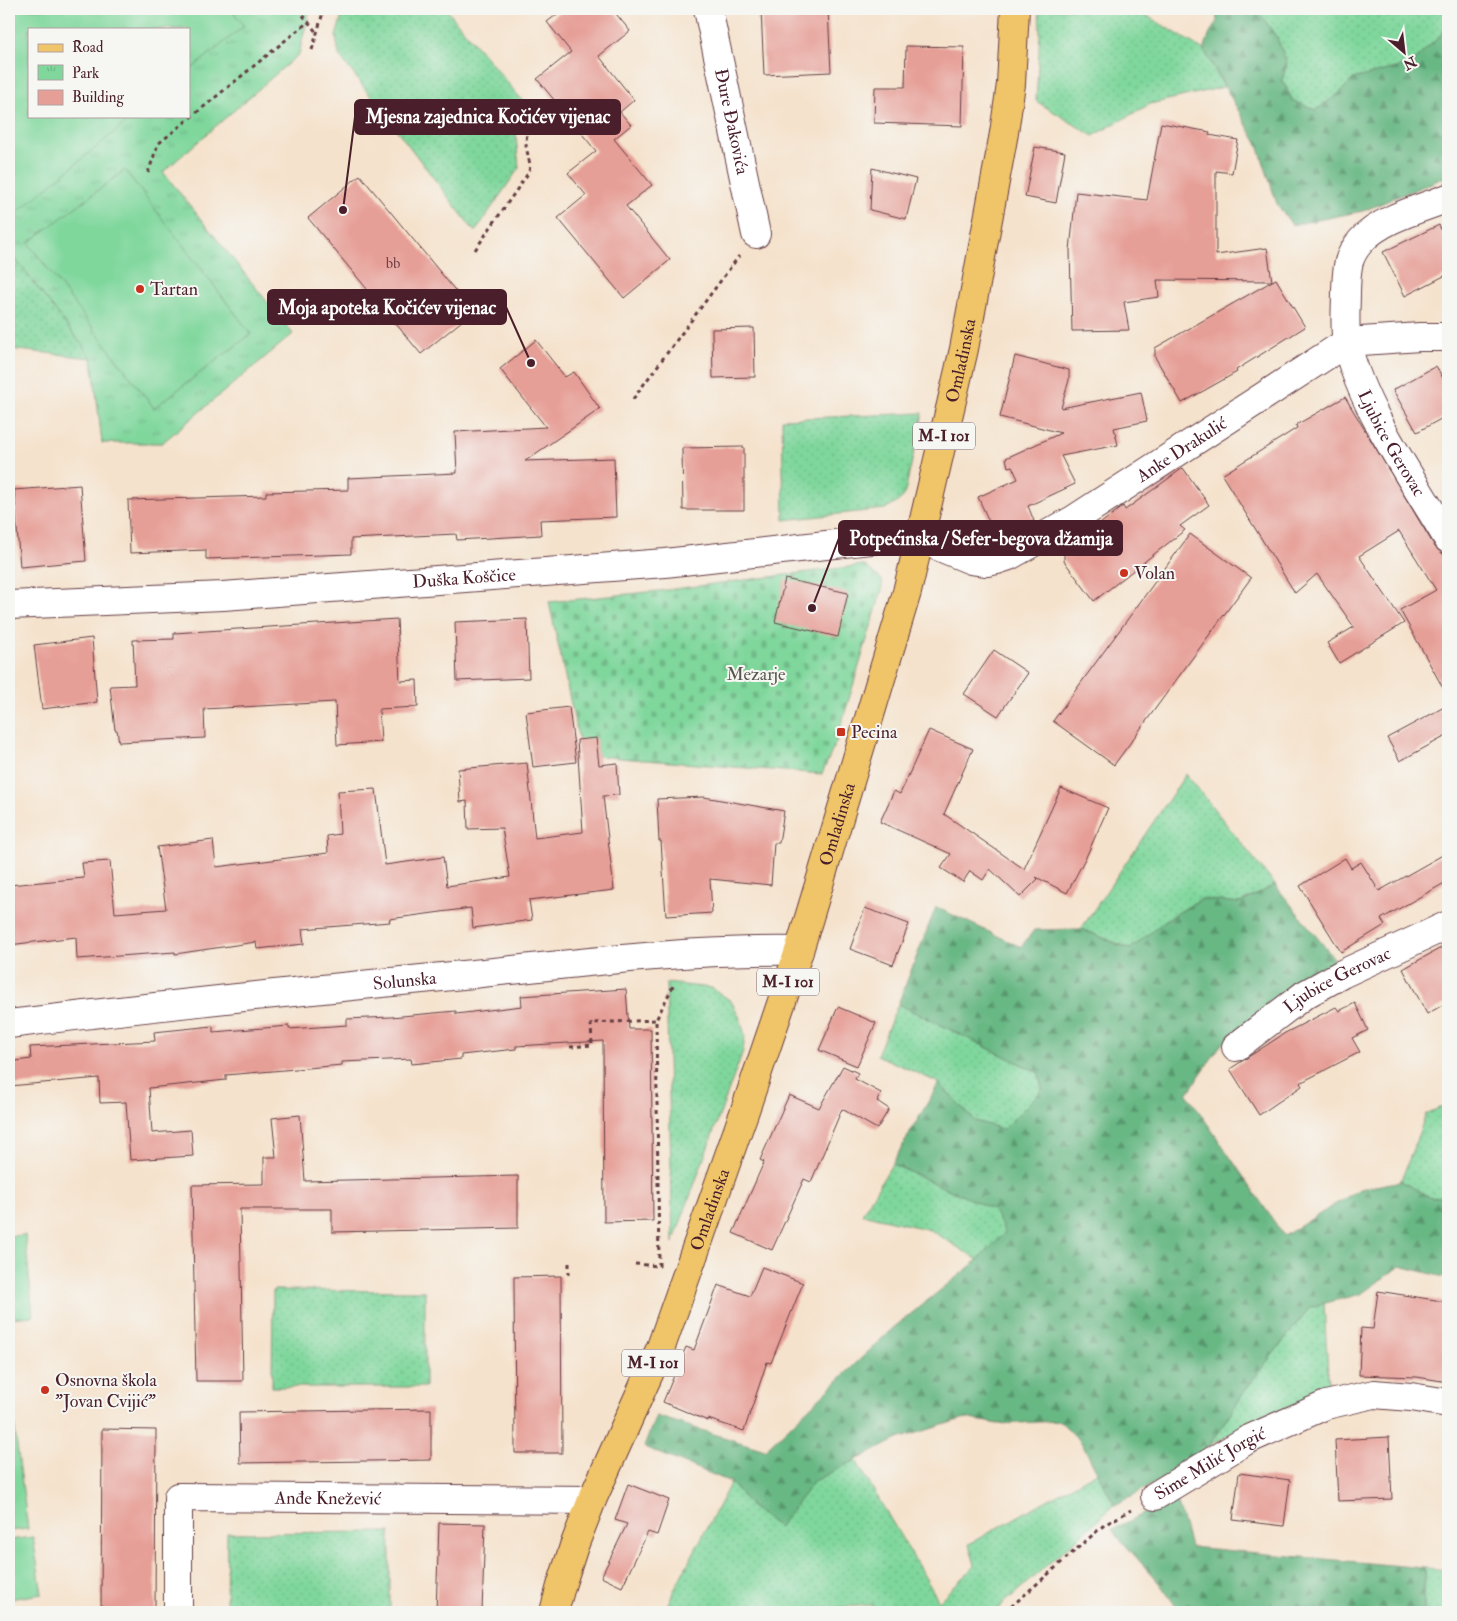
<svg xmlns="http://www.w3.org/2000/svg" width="1457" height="1621" viewBox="0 0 1457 1621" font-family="'IM FELL Double Pica',serif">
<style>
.grass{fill:url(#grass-dots);stroke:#647b64}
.forest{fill:url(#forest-firs);stroke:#586c58}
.cemetery{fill:url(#cemetery-stones);stroke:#647b64}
.park{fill:url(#park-tufts);stroke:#647b64;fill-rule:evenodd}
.pitch{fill:#7fd79c;stroke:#647b64}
.building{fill:#e69f97}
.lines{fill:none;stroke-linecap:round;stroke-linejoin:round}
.minor-casing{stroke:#643c43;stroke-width:30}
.major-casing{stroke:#643c43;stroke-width:30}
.path{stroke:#643c43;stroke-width:3;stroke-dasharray:4 4;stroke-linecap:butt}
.minor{stroke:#fff;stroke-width:28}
.major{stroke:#f0c469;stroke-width:28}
.poi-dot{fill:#c8321e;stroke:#f6f6f2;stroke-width:2}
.labels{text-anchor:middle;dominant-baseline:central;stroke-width:4;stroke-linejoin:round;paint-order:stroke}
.number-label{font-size:15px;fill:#713f46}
.shield{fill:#f6f6f2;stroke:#7e6067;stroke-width:1}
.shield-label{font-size:16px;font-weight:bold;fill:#4a1f2b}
.street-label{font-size:18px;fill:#4a1f2b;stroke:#f6f6f2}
.poi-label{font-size:18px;fill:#4a1f2b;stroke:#f6f6f2;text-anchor:start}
.park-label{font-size:18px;fill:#5a564d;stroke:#f6f6f2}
.leader{fill:none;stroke:#4a1f2b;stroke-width:2}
.callout-dot{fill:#4a1f2b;stroke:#f6f6f2;stroke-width:2}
.callout{fill:#4a1f2b;stroke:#4a1f2b;stroke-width:2}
.callout-label{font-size:19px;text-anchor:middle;font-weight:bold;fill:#fff}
</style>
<defs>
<pattern id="grass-dots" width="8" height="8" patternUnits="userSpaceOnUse" patternTransform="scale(1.25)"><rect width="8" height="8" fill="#7fd79c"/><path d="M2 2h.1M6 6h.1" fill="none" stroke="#6fb887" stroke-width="1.8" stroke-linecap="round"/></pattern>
<pattern id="forest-firs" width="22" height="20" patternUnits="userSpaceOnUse" patternTransform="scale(1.25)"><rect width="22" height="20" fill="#67b884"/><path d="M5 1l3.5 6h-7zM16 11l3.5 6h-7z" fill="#57956c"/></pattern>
<pattern id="cemetery-stones" width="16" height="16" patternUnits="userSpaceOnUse" patternTransform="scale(1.25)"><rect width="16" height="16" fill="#7fd79c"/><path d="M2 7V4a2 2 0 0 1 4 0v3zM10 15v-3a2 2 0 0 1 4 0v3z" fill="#6fb887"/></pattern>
<pattern id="park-tufts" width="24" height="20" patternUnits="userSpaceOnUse" patternTransform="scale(1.25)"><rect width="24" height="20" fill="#7fd79c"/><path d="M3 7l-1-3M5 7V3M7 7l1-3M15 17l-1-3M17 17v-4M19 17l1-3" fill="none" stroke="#6fb887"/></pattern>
</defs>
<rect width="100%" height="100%" fill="#f6f6f2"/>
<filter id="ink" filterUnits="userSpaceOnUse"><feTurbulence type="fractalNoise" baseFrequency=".02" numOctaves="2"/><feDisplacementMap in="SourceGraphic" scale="10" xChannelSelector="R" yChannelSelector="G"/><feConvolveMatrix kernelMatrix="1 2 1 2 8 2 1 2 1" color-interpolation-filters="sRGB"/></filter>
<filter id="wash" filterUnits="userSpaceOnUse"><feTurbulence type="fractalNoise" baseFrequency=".0096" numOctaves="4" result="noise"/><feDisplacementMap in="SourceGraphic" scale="20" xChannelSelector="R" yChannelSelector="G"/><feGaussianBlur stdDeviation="1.12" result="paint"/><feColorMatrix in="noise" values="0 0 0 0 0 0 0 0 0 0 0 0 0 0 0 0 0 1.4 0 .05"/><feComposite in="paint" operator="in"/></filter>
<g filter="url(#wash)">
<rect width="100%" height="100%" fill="#f5e2cc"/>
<path class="grass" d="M344,9H446L527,106L516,136L519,168L475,232L339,55L336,36Z
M1039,9H1147L1144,14L1204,50L1224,87L1150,104L1093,136L1036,101L1040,32Z
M1257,9H1448V25L1439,37L1411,64L1353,79L1336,96L1316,110L1293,101L1282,80L1287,63L1277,38Z
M9,251L92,358L9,349Z
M923,413L904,496L895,504L885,509L784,520L782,419Z
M1186,774L1275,885L1240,903L1201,899L1166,920L1131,949L1081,929Z
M666,983L712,988L731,1001L739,1016L745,1035L743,1051L673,1243Z
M898,1004L1039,1073L1042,1090L1003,1129L975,1121L939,1083L877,1055Z
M1448,1104V1195L1431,1198L1401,1181L1426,1114Z
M892,1164L994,1210L1006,1233L978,1260L930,1230L862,1214Z
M273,1290L425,1291V1387H272Z
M1324,1303L1329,1393L1254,1420L1208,1447L1251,1382L1283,1341L1310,1307Z
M855,1459L939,1601L975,1565L969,1544L1097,1472L1115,1505L994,1612H874L873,1605L770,1612H664L676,1586L731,1482L751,1507L779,1526L814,1481Z
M390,1532V1612H226L227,1533Z
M1424,1568L1448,1570V1612H1424Z"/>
<path class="forest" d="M1216,9H1257L1277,38L1287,63L1282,80L1292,100L1316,110L1336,96L1353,79L1411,64L1439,37L1448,25V176L1363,211L1292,225L1277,204L1258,145L1204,50L1209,35L1217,21Z
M1275,885L1337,962L1276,1003L1220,1046L1187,1094L1284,1236L1360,1189L1401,1181L1431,1198L1448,1195V1278L1400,1266L1361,1294L1310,1307L1251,1382L1208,1447L1176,1472L1115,1505L1081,1442L1060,1421L998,1424L965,1418L898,1439L814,1481L779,1527L751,1507L731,1482L644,1447L656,1416L765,1450L892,1329L978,1260L1005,1233L994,1210L892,1164L939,1083L975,1121L1003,1129L1042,1090L1039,1073L898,1004L936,907L1021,947L1034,930L1081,929L1130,949L1166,920L1201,899L1240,903Z
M1176,1497L1190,1547L1424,1568V1612H1180L1160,1584L1112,1530Z"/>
<path class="cemetery" d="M864,565L882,580V590L836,742L822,774L582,755L549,602L658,591Z"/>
<path class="park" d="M9,9H310L299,54L163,172L293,334L162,443H102L92,358L9,251ZM29,29H189V116H29Z"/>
<path class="pitch" d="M9,9H231L244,26L189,71V29H29V116H134L9,219Z
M125,170L251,334L154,408L28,243Z
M25,1235L33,1316L9,1318V1236Z
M9,1385L28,1529L9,1531Z
M33,1537L42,1594L9,1599V1540Z"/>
<g id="blocks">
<path class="building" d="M564,9H612L630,31L599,56L634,100L620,112L631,125L614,139L652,185L626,206L670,260L624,298L558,218L586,195L568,173L596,151L537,79L571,52L547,22Z
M761,9H828L831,72L764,75Z
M906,46L964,47L962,126L874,123L875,87H905Z
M1161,123L1210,132L1209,135L1238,140L1232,173L1216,171V255L1267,248L1272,281L1157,280L1159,297L1124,302L1129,330L1072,331L1070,250L1076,192L1147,200Z
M1035,147L1065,152L1056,203L1025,197Z
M872,168L916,179L906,219L870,210Z
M360,175L473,312L421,354L308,218Z
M1439,225L1448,244V274L1405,296L1383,252Z
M1276,279L1305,327L1236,370L1237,372L1182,403L1155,357V348Z
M754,328L755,377L713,378L712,329Z
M536,340L565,377L574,372L600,409L525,461L614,458L616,517L540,520L541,535L457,540L456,534L351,539V554L206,559V550L130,553L128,500L266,496V492L348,490V478L457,473L455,432L546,427L500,369Z
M1015,356L1069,370V380L1061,408L1141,392L1147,421L1114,428L1118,445L1061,456L1075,484L1028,506L1034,521L996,537L978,497L1018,479L1012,466L1008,467L1006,458L1061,433L1000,417Z
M1436,366L1448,387V415L1417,432L1393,390Z
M1345,397L1435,547L1443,554L1448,561V697L1400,610L1436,590L1399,531L1359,556L1404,623L1339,663L1327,643L1354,627L1317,574L1295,593L1222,475L1297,428L1296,425Z
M744,447V510H683L682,448Z
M1183,468L1209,505L1180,526L1185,530L1094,601L1064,561V552L1123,506L1125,510Z
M80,485L86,561L20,567L14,490Z
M1190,534L1251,578L1114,765L1053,721Z
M785,579L848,593L838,637L775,622Z
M397,619L400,681L417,680L418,707L379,709L381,742L337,745L335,702L204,709L205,738L119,742L117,730H115L110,686L135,685L133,640L174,639V633Z
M527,619L529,678L457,681L455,622Z
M92,638L97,702L42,709L34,645Z
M994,650L1028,673L998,716L964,694Z
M1448,705V735L1400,761L1387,738Z
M569,707L576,762L533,767L526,712Z
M929,730L973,749L944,814L1024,869L1061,788L1108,808L1087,855L1067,893L1036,877L1038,879L1020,897L990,869L983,880L970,871L963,882L941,868L951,854L880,822L894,791L900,794Z
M596,738L599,765L617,763L619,795L603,796L614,890L529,900L532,920L473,928L471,908L389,919L390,922L302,929L304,944L257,949L256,942L175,954V952L77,959L76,937L9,945V885L84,878L82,863L110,861L115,913L166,909L157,847L213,840L216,867L328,853L327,836L340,834L338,791L376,789L385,865L443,857L447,886L510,877L502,828L468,829L467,801L460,802L458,769L527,763L535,838L583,832L577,740Z
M704,797L784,811L779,843H774L771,885L710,879L712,913L666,916L661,841H659L657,799Z
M1448,852V881L1381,919L1385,925L1341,952L1300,886L1345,858L1351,868L1361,862L1379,891Z
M865,908L909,924L893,965L850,949Z
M1448,944V1002L1427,1014L1403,969Z
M626,989L629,1029H651L653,1221L604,1222L603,1041L516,1046V1049L461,1055V1059L412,1064L411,1059L342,1062V1065L226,1075V1080L149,1088L152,1133L191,1130L193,1156L130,1160L126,1102L100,1103L99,1078L9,1086V1062L31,1059L30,1047L155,1041L154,1032L213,1026V1032L289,1026V1029L347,1025V1019L391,1017L456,1011V1014L522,1006L521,996Z
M1355,1003L1368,1030L1352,1038L1360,1052L1300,1083L1302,1086L1259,1115L1230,1069L1285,1033L1336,1007L1339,1011Z
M838,1007L876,1023L857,1066L819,1050Z
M843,1066L858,1073L855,1079L881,1093L877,1101L889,1109L877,1129L842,1109L811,1182L804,1179L772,1250L733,1233L764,1162L760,1160L789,1095L819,1108Z
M300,1115L305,1181L518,1176V1228L332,1232V1209H240L243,1381H196L192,1185L264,1184V1157H276L272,1118Z
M762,1267L803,1283L771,1363L767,1362L744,1431L708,1419V1421L663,1402L686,1347L694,1350L718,1285L750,1296Z
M561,1276L562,1453H515L514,1277Z
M1378,1291L1448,1302V1382L1417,1377L1359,1375L1361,1328L1373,1329Z
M431,1409V1460L240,1463L239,1412Z
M102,1429L156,1430L155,1612H101Z
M1389,1437L1392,1499L1338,1501L1335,1440Z
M1239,1473L1290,1480L1284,1526L1233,1520Z
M628,1484L669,1500L657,1535L648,1532L622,1587L601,1577L627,1524L615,1520Z
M439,1523L485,1524L482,1612H436Z"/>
</g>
</g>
<g filter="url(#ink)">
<use href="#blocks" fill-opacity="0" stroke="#643c43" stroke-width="1"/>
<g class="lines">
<g class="minor-casing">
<g id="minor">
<path id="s1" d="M708,9L756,234"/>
<path id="s2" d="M1448,198C1420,209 1382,218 1361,241C1346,258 1347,270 1346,291C1346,308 1344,326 1347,344C1362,409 1414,481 1448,539"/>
<path id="s3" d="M9,605L223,596L665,563L897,537L920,539L971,560L987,562L997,560L1009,556L1073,520L1347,342L1420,337H1448"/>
<path id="s4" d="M9,1024C163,1005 318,989 473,974C581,963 690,949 799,951"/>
<path id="s5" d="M1236,1047L1304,995L1342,974L1448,925"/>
<path id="s6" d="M1155,1496L1247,1440L1326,1405L1374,1394L1411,1397L1448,1403"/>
<path id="s7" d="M178,1612V1497L592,1500"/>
</g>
</g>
<g class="major-casing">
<g id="major">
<path id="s8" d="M554,1612L561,1586L574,1546L592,1500L661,1347L745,1110L799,951L907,592L964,349L1004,133L1011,84L1015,9"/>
</g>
</g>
<path class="path" d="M298,9L317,33
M312,50L324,9
M148,173L158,144L308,22
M475,250L529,172L530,165L526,146L527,126
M633,399L739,256
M570,1047L592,1045L591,1023L656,1020
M569,1263V1274
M635,1264L659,1266L656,1020L674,984
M1005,1612L1104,1525L1131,1510"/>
<use href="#minor" class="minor"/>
<use href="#major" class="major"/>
</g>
</g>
<g class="poi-dot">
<circle cx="140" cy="289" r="5"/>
<circle cx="1124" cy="573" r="5"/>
<rect x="836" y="727" width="10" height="10" rx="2.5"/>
<circle cx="45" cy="1390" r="5"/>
</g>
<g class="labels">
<g class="number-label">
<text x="393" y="263">bb</text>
</g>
<g class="shield">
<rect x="913" y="422.5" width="62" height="27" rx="4"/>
<rect x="757" y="968.5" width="62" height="27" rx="4"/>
<rect x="622" y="1349.5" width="62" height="27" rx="4"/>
</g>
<g class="shield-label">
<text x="944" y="436">M-I 101</text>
<text x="788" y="982">M-I 101</text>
<text x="653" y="1363">M-I 101</text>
</g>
<g class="street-label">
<text stroke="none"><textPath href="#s1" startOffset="115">Đure Đakovića</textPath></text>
<text stroke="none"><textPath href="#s8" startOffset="1318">Omladinska</textPath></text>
<text stroke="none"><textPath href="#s2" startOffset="314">Ljubice Gerovac</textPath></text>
<text stroke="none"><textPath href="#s3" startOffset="1211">Anke Drakulić</textPath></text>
<text stroke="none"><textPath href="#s3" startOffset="456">Duška Koščice</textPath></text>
<text stroke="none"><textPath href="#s8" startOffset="838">Omladinska</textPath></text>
<text stroke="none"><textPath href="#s5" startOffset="122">Ljubice Gerovac</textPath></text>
<text stroke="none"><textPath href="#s4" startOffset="398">Solunska</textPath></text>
<text stroke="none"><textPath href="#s8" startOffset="432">Omladinska</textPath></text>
<text stroke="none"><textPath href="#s6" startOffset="64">Sime Milić Jorgić</textPath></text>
<text stroke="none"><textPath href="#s7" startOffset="265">Anđe Knežević</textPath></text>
</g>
<g class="poi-label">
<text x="150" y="289">Tartan</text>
<text x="1134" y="573">Volan</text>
<text x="851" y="732">Pecina</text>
<text x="55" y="1380">Osnovna škola<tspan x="55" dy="21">"Jovan Cvijić"</tspan></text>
</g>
<g class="park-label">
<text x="756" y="674">Mezarje</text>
</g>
</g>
<path class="leader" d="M343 210L355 117M531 363L506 307M812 608L839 538"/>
<g class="callout-dot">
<circle cx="343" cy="210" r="5"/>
<circle cx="531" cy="363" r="5"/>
<circle cx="812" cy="608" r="5"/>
</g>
<g class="callout">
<rect x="355" y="100" width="265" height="34" rx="5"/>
<rect x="268" y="290" width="238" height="34" rx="5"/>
<rect x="839" y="521" width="283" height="34" rx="5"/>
</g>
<g class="callout-label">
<text x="488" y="123">Mjesna zajednica Kočićev vijenac</text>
<text x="387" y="314">Moja apoteka Kočićev vijenac</text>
<text x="981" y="545">Potpećinska / Sefer-begova džamija</text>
</g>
<rect width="1457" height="1621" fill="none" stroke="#f6f6f2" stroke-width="30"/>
<rect x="28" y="28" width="162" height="90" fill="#f6f6f2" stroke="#b1a0a2"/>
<rect x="38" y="44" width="25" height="8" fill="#f0c469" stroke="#b1a0a2"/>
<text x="72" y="52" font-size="15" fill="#4a1f2b">Road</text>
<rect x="38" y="65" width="25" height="15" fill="url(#park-tufts)" stroke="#b1a0a2"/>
<text x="72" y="78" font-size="15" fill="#4a1f2b">Park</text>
<rect x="38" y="90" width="25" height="15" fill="#e69f97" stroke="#b1a0a2"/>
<text x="72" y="102" font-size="15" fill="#4a1f2b">Building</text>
<g transform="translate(1404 52) rotate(152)" stroke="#f6f6f2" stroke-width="4" paint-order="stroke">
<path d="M0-4L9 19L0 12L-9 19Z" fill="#4a1f2b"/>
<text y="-8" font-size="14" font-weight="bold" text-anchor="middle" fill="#4a1f2b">N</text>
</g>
</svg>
